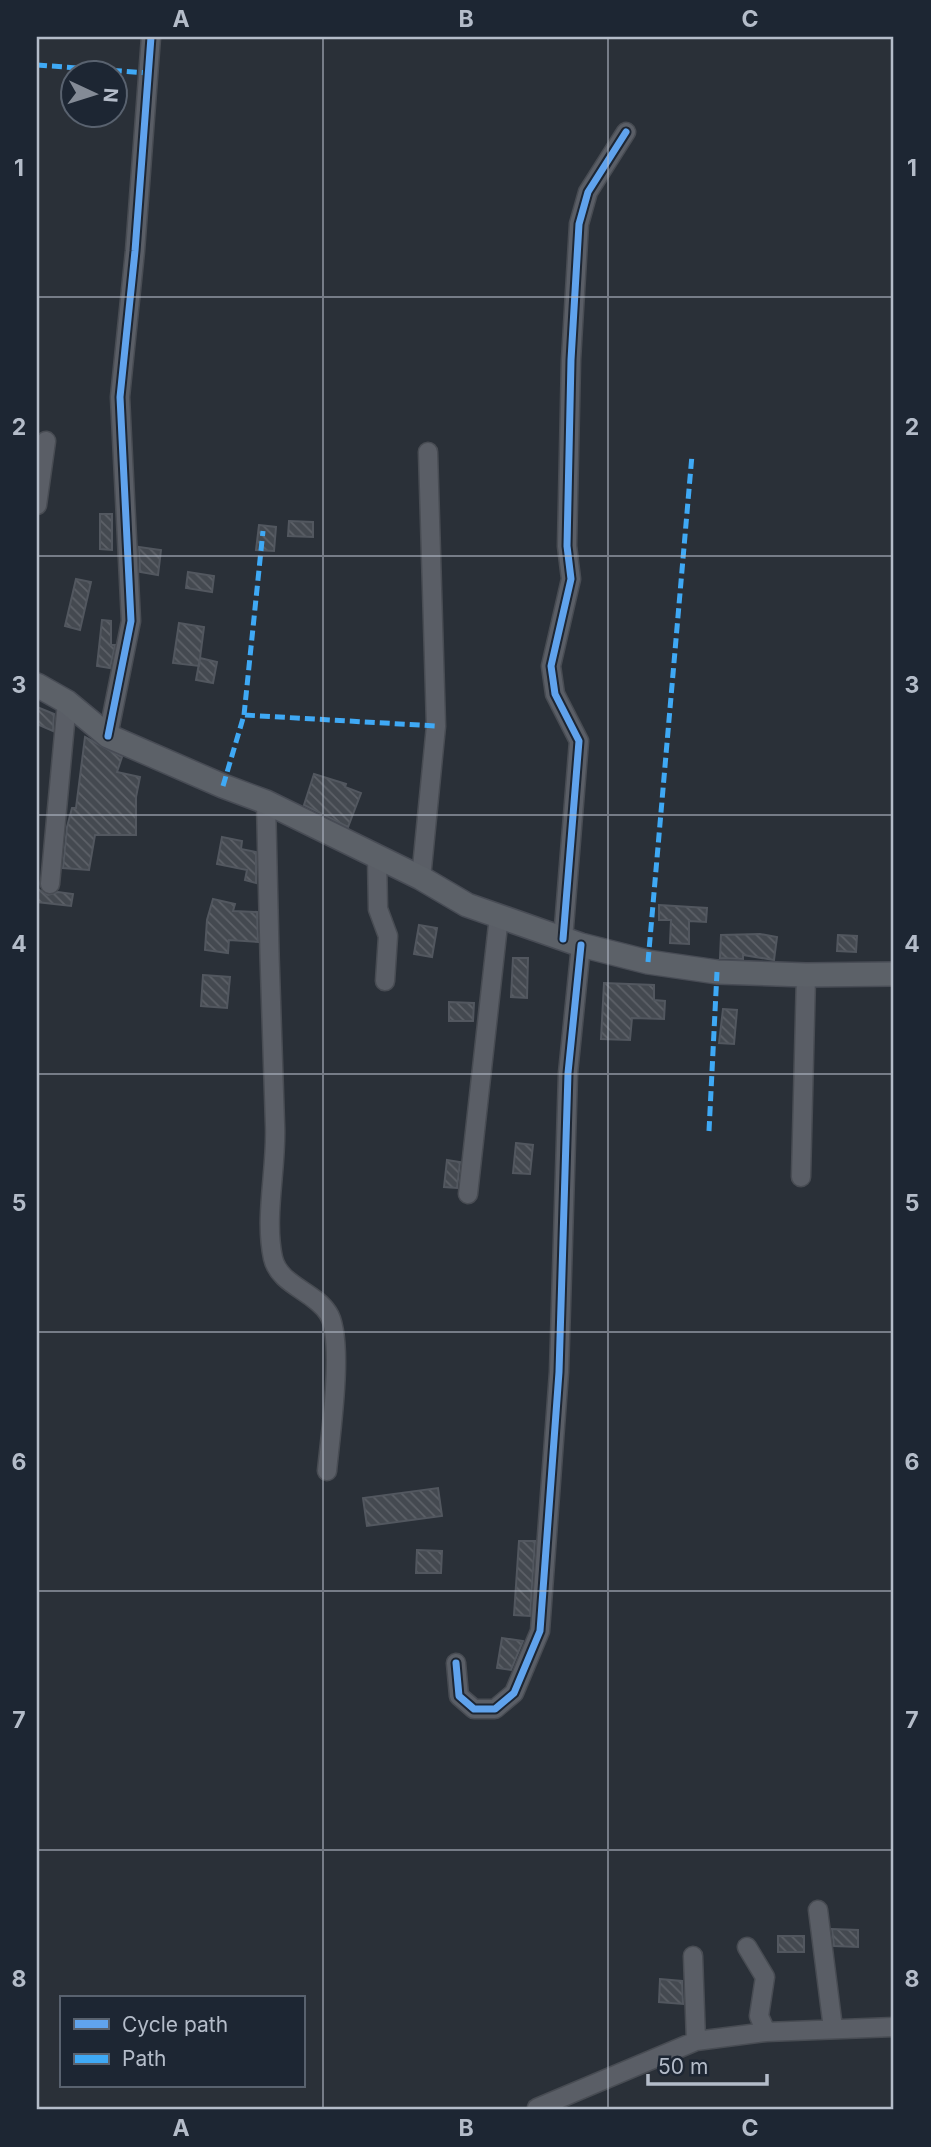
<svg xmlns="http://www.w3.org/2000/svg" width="931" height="2147" viewBox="0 0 931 2147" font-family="Inter,sans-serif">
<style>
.building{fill:url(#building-back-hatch);stroke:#52575f;stroke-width:2}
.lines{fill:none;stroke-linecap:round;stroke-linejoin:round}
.minor-casing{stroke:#484c53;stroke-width:21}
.major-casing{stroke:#484c55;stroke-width:26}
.minor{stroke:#5a5e66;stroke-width:18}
.major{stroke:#5c6168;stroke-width:23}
.quiet{stroke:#3fa9f5;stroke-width:5;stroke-dasharray:10 5;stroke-linecap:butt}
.cycleway-casing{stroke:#1d2633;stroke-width:11}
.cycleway{stroke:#60a3ed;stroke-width:7}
.grid{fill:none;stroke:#b4bcc9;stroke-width:2;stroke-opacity:0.55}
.neatline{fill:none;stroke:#b4bcc9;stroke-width:2.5}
.grid-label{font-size:23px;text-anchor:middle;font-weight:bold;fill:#b4bcc9}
</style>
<defs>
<pattern id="building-back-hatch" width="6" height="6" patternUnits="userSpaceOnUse" patternTransform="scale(1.75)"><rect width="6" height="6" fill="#444950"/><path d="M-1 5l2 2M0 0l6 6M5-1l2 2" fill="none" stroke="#5d6168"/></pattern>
</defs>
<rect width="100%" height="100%" fill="#2a3038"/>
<path class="building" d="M100,514H112V550L100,549Z
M289,521L313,522V537L288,536Z
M259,525L276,527L274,551L256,550Z
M139,547L161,550L158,575L140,572Z
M188,572L214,576L212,592L186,588Z
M76,579L91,582L80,630L65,626Z
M102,620L111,621V645H115L110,668L97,666Z
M179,623L204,627L199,666L173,663Z
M200,658L217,662L213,683L196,680Z
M37,707L54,714L53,731L37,724Z
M85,737L122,757L117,772L140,777L136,797V835H95L89,870L63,868L67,827L72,808H76Z
M314,774L346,784L345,787L361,793L348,827L304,805Z
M222,837L242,841L241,849L256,852V883L245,880L247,870L217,864Z
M38,889L48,895L58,892L73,894L71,906L37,902Z
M213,899L235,904L233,911L257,912L258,942L229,940L228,953L205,950L207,920Z
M659,905L707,908L706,922L689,921V944L670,943L671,920H659Z
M419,925L437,928L432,957L414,954Z
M760,934L777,937L774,960L743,955V959L720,958L721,935Z
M838,935L857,936L856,952L837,951Z
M513,958H528L527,998L511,997Z
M203,975L230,977L227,1008L201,1006Z
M604,983L654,985V1000L665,1001L664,1019L632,1018L630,1040L601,1039Z
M449,1002L474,1003L473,1021H449Z
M723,1009L737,1010L734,1044L719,1043Z
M516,1143L533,1145L530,1174L513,1173Z
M447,1160L460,1162L457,1188L444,1187Z
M438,1488L442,1516L367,1526L363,1498Z
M519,1541H535L530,1616L514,1615Z
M417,1550L442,1551L441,1573H416Z
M502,1638L523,1641L511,1670L497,1668Z
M832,1929L858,1930V1947L834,1946Z
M778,1936H804V1952H778Z
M660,1979L682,1981L683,2004L659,2002Z"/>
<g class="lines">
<g class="minor-casing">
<path id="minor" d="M37,505L46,441
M108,736L131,621L120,397L135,251L151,37
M266,802C268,910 271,1017 275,1125C277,1168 264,1216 273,1258C279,1285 314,1291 328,1313C345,1338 330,1438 327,1471
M377,857L378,909L388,936L385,981
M421,878L436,726L428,452
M50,884L67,702
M563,939L579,741L555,694L551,666L571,579L567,546L571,360L579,224L588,192L626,132
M801,1177L806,975
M468,1194L499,916
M456,1663L459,1696L474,1709H495L514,1693L540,1631L559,1372L568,1073L581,945
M818,1910L833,2028
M747,1947L765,1977L759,2016L766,2032
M693,1956L696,2041
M537,2108L696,2041L766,2032L894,2027"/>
</g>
<g class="major-casing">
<path id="major" d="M37,685L67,702L108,736L223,786L266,802L421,878L467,905L581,945L648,962L717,972L806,975L894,974"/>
</g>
<use href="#minor" class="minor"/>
<use href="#major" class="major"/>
<path class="quiet" d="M37,65L148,73
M244,715L263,531
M223,786L244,715L436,726
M648,962L692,455
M709,1131L717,972"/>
<g class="cycleway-casing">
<path id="cycleway" d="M108,736L131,621L120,397L135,251L151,37
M563,939L579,741L555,694L551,666L571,579L567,546L571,360L579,224L588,192L626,132
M456,1663L459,1696L474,1709H495L514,1693L540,1631L559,1372L568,1073L581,945"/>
</g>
<use href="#cycleway" class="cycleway"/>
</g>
<path class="grid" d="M323,37V2110M608,37V2110M37,297H894M37,556H894M37,815H894M37,1074H894M37,1332H894M37,1591H894M37,1850H894"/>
<rect width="931" height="2147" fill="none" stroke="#1d2633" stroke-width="77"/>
<rect x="60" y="1996" width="245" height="91" fill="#1d2633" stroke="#59626f" stroke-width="2"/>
<rect x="74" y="2019" width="35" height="10" fill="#60a3ed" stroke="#59626f" stroke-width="2"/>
<text x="122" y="2032" font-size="21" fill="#b4bcc9">Cycle path</text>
<rect x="74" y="2054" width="35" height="10" fill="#3fa9f5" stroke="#59626f" stroke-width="2"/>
<text x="122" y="2066" font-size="21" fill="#b4bcc9">Path</text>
<g transform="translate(94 94) rotate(94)"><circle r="33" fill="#1d2633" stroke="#59626f" stroke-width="2"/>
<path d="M0-5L12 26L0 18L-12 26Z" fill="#848b96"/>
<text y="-10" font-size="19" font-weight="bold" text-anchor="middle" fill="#b4bcc9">N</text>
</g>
<path d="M648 2074v10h119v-10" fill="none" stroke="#b4bcc9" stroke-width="3.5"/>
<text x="658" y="2074" font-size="21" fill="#b4bcc9" stroke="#1d2633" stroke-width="5" paint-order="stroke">50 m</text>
<rect x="38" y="38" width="854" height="2070" class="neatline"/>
<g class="grid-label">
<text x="181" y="27">A</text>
<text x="466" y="27">B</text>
<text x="750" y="27">C</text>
<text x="19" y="176">1</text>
<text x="912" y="176">1</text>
<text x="19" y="435">2</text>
<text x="912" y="435">2</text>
<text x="19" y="693">3</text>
<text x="912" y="693">3</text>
<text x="19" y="952">4</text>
<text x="912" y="952">4</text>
<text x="19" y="1211">5</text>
<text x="912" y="1211">5</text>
<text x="19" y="1470">6</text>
<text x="912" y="1470">6</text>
<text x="19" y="1728">7</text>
<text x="912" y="1728">7</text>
<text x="19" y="1987">8</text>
<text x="912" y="1987">8</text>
<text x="181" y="2136">A</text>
<text x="466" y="2136">B</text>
<text x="750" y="2136">C</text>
</g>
</svg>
